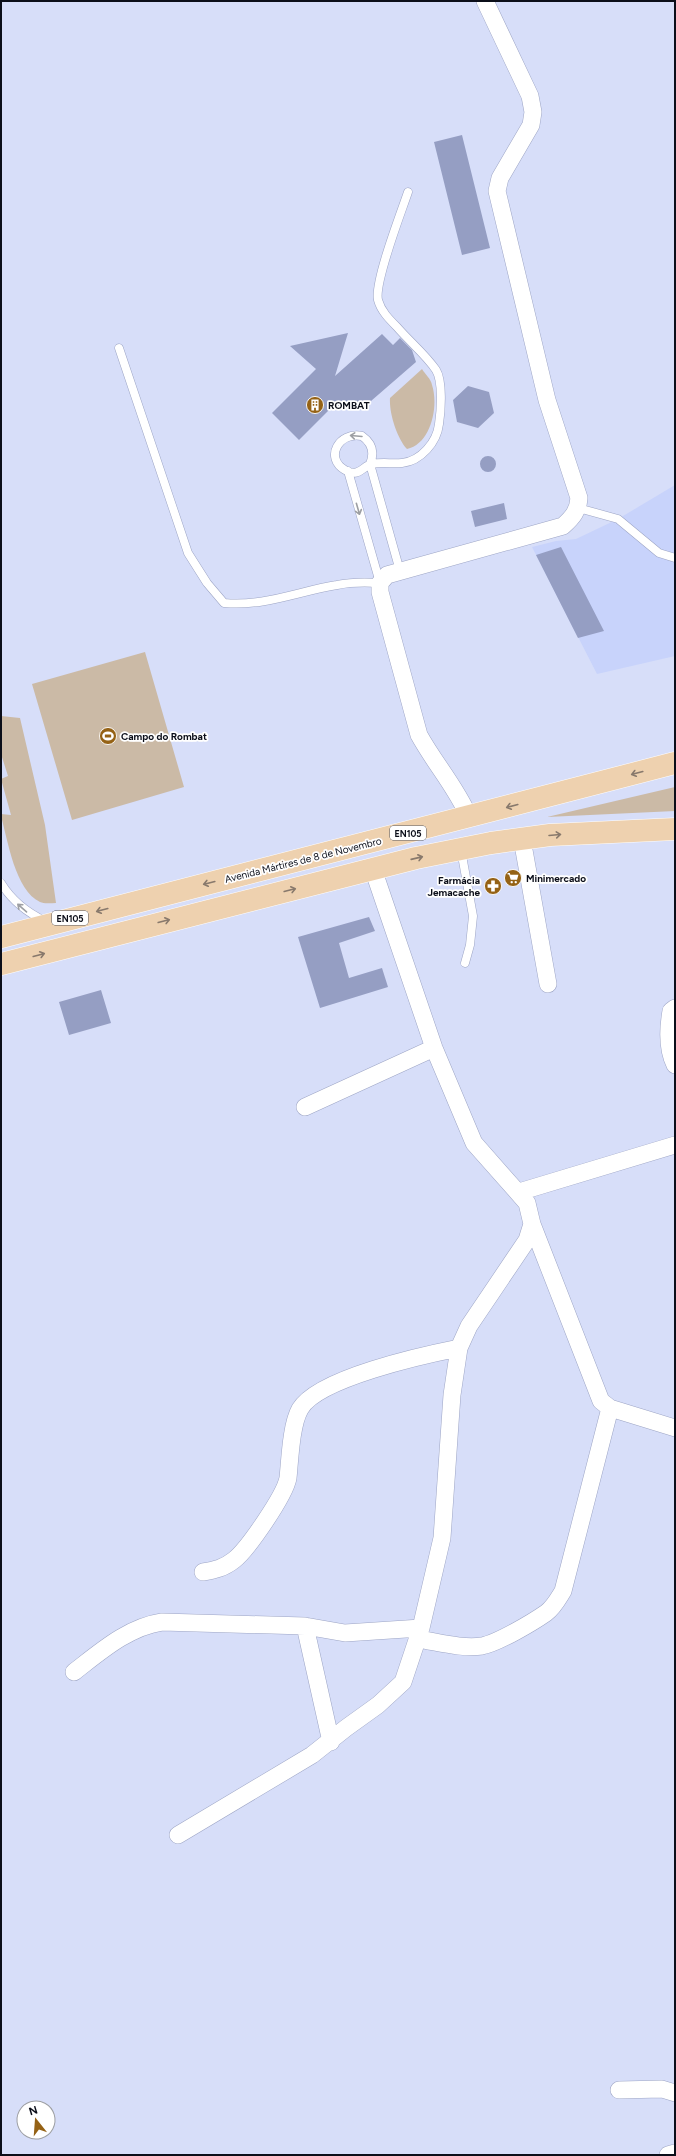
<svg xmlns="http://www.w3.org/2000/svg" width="676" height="2156" viewBox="0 0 676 2156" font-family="Figtree,sans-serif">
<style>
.built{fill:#c8d3fb}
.green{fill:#cbbaa6}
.building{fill:#959ec3}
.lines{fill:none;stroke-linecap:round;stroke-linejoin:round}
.lane-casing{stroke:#9da5c5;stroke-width:9}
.street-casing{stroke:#9da5c5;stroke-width:18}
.primary-casing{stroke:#fff;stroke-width:23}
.lane{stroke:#fff;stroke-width:8}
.street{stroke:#fff;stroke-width:17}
.primary{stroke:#eed1af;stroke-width:22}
.oneway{stroke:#9d9fa3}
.oneway2{stroke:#88796c}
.labels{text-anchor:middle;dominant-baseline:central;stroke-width:3.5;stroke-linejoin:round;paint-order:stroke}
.shield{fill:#fff;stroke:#54565e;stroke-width:1}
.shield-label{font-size:9px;font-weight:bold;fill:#0b0e19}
.poi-label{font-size:10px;font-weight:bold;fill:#0b0e19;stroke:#fff;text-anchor:start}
.street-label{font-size:10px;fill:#0b0e19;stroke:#fff}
</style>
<rect width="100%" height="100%" fill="#d7def9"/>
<path class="built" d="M675,485V656L597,674L532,547L556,541L576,539L618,519Z"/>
<path class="green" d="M422,369C425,374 431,379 432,385C439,406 431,444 407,449C397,438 389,413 390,398Z
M145,652L184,787L72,820L32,684Z
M1,716L20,718L45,825L56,903C51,903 44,904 40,902C15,890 8,841 1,816V814L11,815L1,779L8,776L1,754Z
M675,787V811L547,817Z"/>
<path class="building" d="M462,135L490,248L462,255L434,142Z
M348,333L335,376L382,334L393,345L400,338L412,350L416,362L371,401L330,409L299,440L272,413L316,369L290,346Z
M468,386L489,392L494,413L478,428L457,422L453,400Z
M480 464a8 8 0 1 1 16 0a8 8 0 1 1-16 0Z
M504,503L507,519L475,527L471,511Z
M561,547L604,631L578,638L536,555Z
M369,917L375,931L339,943L349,978L382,968L388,987L320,1008L298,937Z
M101,990L111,1023L69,1035L59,1002Z"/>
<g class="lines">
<g class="lane-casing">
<path id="lane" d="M119,348L188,553L207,583L224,603C263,607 299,591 337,585C351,582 365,582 380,583L348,471
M578,508L618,519L659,553L675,558
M400,571L370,464C375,452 372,443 362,436C339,431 324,458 345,470C360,478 362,466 372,464C382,462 392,464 402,463C421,461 437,442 439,424C441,411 443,381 436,370C426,355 409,341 397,327C389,319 381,311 378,300C374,282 401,213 408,192
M461,850L473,916L470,945L465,963
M1,883C12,901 26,912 45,921"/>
</g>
<g class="street-casing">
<path id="street" d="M469,817C456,787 435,764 419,735L380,592V583L387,575L563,526C573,517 578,511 579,498L547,400L497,191L500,178L531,125L533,112L530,96L485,1
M522,839L548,984
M373,869L434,1048L474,1143L527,1203L532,1224L601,1401L610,1408L675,1428
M675,1008L671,1011C668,1028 667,1049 675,1065
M305,1107L434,1048
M519,1192L675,1145
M203,1572C215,1570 224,1568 234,1560C248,1549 285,1495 288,1478C290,1459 291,1425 300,1409C318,1378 424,1355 459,1348
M305,1626L331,1742
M418,1639C438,1642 462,1649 482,1646C498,1643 533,1622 546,1613C554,1607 558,1599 563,1591L610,1408
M74,1672C100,1652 128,1627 162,1622L305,1626L345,1633L421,1628
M178,1835L312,1755L346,1728L378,1705L403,1682L421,1628L442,1538L452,1395L459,1348L469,1326L527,1240L532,1224
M619,2090L662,2089L675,2093
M668,2155L675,2153"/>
</g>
<g class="primary-casing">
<path id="primary" d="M1,937L675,763
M1,964L416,858L491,843L550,835L675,829"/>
</g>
<use href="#lane" class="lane"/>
<use href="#street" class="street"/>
<use href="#primary" class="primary"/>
</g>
<defs><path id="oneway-shaft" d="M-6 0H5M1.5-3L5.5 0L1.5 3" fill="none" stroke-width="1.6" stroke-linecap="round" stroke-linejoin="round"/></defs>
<g class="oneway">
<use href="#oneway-shaft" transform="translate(356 436) rotate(-175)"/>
<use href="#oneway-shaft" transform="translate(358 509) rotate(74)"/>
<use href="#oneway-shaft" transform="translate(22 908) rotate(-139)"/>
</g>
<g class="oneway2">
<use href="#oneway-shaft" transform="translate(637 773) rotate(165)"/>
<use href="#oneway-shaft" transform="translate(512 806) rotate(165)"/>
<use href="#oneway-shaft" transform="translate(555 835) rotate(-5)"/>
<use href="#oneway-shaft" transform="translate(417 858) rotate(-13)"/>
<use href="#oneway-shaft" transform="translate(209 883) rotate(166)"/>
<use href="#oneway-shaft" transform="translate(290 890) rotate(-14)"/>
<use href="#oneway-shaft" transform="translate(102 910) rotate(165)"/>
<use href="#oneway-shaft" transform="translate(164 921) rotate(-14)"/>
<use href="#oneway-shaft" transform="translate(39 955) rotate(-15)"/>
</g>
<defs>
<g id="building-disc" transform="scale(0.9)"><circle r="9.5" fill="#956215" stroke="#fff"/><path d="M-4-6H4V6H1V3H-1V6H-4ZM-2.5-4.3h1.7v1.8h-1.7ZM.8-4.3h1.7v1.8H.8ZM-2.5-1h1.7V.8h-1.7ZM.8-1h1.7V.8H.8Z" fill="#fff"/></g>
<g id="stadium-disc" transform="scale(0.9)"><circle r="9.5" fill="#956215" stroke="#fff"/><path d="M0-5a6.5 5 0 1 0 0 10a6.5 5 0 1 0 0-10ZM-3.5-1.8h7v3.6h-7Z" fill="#fff"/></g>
<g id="supermarket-disc" transform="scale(0.9)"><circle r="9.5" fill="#956215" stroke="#fff"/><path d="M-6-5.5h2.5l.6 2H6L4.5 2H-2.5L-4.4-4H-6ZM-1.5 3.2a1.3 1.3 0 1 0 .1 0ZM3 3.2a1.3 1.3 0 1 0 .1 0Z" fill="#fff"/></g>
<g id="pharmacy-disc" transform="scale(0.9)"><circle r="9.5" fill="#956215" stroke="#fff"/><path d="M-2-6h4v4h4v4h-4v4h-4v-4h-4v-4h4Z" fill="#fff"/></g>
</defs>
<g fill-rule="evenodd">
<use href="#building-disc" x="315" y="405"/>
<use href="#stadium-disc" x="108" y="736"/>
<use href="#supermarket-disc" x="513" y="878"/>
<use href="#pharmacy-disc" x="493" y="886"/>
</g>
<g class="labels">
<g class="shield">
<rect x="390" y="826" width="36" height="14" rx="3"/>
<rect x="52" y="911" width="36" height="14" rx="3"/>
</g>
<g class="shield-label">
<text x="408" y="833">EN105</text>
<text x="70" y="918">EN105</text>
</g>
<g class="poi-label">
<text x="328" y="405">ROMBAT</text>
<text x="121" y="736">Campo do Rombat</text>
<text x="526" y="878">Minimercado</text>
<text x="480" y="880" text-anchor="end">Farmácia<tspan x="480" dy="12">Jemacache</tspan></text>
</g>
<g class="street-label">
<text transform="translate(303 860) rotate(-14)">Avenida Mártires de 8 de Novembro</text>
</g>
</g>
<rect width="676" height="2156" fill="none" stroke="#0b0e19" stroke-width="4"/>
<g transform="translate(36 2120) rotate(343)"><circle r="19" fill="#ffffff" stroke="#9d9fa3"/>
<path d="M0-3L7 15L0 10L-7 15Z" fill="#956215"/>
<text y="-6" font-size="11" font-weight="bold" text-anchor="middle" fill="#0b0e19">N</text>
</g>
</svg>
